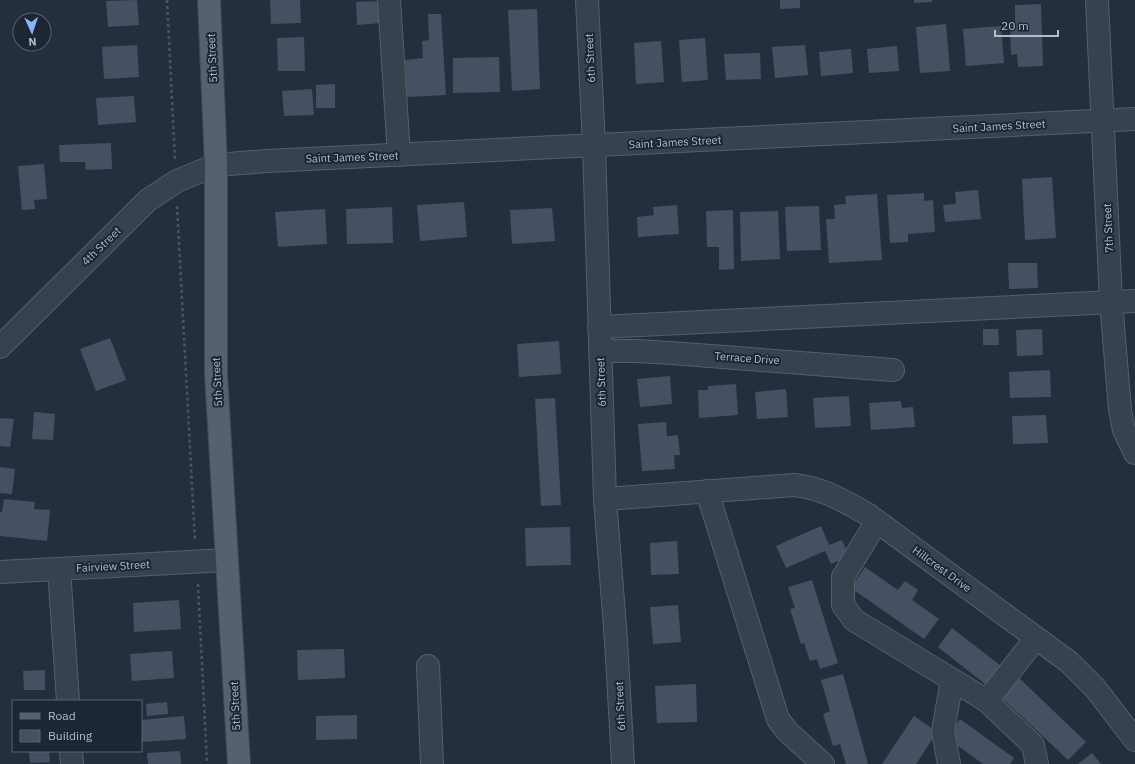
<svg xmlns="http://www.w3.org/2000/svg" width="1135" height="764" viewBox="0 0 1135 764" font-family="'IBM Plex Sans',sans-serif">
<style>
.building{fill:#455162}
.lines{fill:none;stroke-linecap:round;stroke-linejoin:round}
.minor-casing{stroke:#565f6c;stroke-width:24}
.major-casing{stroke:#414a57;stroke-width:24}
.path{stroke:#44595c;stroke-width:2.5;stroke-dasharray:3 3;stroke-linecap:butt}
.minor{stroke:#38414e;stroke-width:22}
.major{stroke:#56606e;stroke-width:22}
.labels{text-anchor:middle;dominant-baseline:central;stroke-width:4;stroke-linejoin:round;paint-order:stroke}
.street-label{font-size:11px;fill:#b4bcc9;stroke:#1d2633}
</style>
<rect width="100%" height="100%" fill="#242f3e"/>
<path class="building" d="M137,0L139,25L108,27L106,1Z
M270,0H300L301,23L271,24Z
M780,0H800V8L780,9Z
M914,0H932V2L914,3Z
M380,1L381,23L357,25L356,2Z
M1041,4L1043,66L1018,67L1017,54L1011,55L1010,25H1015V5Z
M537,9L540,89L512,91L508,10Z
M428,14H441L446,95L407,97L405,60L423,58L422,41L429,40Z
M946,24L950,71L920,73L916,27Z
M1001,26L1004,63L966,66L963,29Z
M304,37L305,71H278L277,38Z
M705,38L708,80L682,82L679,40Z
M661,41L664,82L636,84L634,43Z
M137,45L139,77L104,79L102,47Z
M805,45L808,75L775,78L772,47Z
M897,46L899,71L869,73L867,49Z
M851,49L853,73L821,76L819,52Z
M760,53L761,79L726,80L724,54Z
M499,57L500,92L453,93V58Z
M335,84V108H316V85Z
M312,89L314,115L284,116L282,91Z
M134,96L136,122L98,125L96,98Z
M111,143L112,169L86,170L85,162H60L59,145Z
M44,164L47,199L34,200L35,209L22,210L18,166Z
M1052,177L1056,238L1025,240L1022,179Z
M978,190L981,219L945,222L943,205L956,204L955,192Z
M924,193V201L933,200L935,232L908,234V242L890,243L887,195Z
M877,194L882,260L829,263L826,219H835L834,205L846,204L845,196Z
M464,202L467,237L420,241L417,205Z
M677,205L679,234L638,237L637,217L654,215L653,207Z
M819,206L821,250L787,251L785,207Z
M392,207L393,243L347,244L346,209Z
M552,208L555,241L512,244L510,210Z
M325,209L327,244L278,247L275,212Z
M733,210L734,269L719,270V247H707L706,211Z
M778,211L780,259L741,261L740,212Z
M1008,263H1037L1038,288L1009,289Z
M983,329H998L999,345H983Z
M1042,329L1043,355L1017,356L1016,330Z
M110,338L126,380L96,391L80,349Z
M559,341L561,374L519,377L517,344Z
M1050,370L1051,397L1010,398L1009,372Z
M670,376L672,404L640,407L637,379Z
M736,384L738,415L699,418L698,390H708V386Z
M786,389L788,417L757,419L755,392Z
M849,396L851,426L815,428L813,398Z
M555,398L561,505L541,506L535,399Z
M901,401L902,408L913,407L915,427L871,430L869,403Z
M34,412L55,414L53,440L32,439Z
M1046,415L1048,443L1013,444L1012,416Z
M0,418L14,419L10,447L0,446Z
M666,422L667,436L678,435L680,455H674L675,469L642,471L638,424Z
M0,467L15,469L12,494L0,493Z
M4,499L35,502L34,509L50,510L47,541L0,536V512H2Z
M821,526L829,545L842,540L849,556L831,564L825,551L786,568L776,546Z
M570,527L571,565L526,566L525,528Z
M677,541L679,574L651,575L650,543Z
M865,567L898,590L905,581L918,590L912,600L939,619L924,639L851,588Z
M812,580L838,663L820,669L817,659L810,661L804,643L801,644L790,609L795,608L788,587Z
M179,600L181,629L134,632L133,603Z
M678,605L681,642L653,644L650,607Z
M952,628L1005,669L990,688L938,647Z
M344,649L345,678L298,680L297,650Z
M172,651L174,678L132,681L130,654Z
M45,670V690H24L23,671Z
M843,674L868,764H846L840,744L833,746L823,714L830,711L821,680Z
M1016,675L1086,742L1068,760L998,694Z
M696,684L697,722L657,723L655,686Z
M167,702L168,714L147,716L146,704Z
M357,715V739L316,740V716Z
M184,716L186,739L142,742L141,720Z
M914,716L937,732L916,764H882Z
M960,719L1014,758L1010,764H983L947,738Z
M29,751H49L50,762L30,763Z
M180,751L181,764H148L147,753Z
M1092,753L1101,764H1078Z"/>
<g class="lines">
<g class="minor-casing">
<path id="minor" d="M389,0L399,155
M587,0L594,146L605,499L616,640L623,764
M1097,0L1111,302L1120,410L1124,430L1135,453
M599,327L1135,301
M0,347L148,200L177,181L216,165L267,161L1135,119
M600,351H637L671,353L893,370
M707,491L778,719L787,731L823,764
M605,499L794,485C822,488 843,500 867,514L1069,662L1095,688L1135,740
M877,521L843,577V605L854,620L987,701
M59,569L68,701
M0,572L227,560
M1036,638L987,701L1033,745L1037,764
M428,666L432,764
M71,751L72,764
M949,764L943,731L952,680"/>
</g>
<g class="major-casing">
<path id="major" d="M209,0L216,165V374L239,764"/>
</g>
<path class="path" d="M167,0L175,159
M177,206L195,541
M198,584L207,764"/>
<use href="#minor" class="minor"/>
<use href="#major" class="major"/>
</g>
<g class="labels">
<g class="street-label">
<text transform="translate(212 58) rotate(-93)">5th Street</text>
<text transform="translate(590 58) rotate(-93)">6th Street</text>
<text transform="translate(999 126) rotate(-3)">Saint James Street</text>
<text transform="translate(675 142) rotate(-3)">Saint James Street</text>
<text transform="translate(352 157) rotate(-2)">Saint James Street</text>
<text transform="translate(1108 228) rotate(-93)">7th Street</text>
<text transform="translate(101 246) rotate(-44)">4th Street</text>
<text transform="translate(747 358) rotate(4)">Terrace Drive</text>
<text transform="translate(217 382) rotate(-93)">5th Street</text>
<text transform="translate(601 382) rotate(-92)">6th Street</text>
<text transform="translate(113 566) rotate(-3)">Fairview Street</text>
<text transform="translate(942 569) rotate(36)">Hillcrest Drive</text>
<text transform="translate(235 706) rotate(-93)">5th Street</text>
<text transform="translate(620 706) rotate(-93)">6th Street</text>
</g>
</g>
<rect x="12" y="700" width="130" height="52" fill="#1d2633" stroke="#59626f"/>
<rect x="20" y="713" width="20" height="6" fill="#56606e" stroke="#59626f"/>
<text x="48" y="720" font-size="12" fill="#b4bcc9">Road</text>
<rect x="20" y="730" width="20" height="12" fill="#455162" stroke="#59626f"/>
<text x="48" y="740" font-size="12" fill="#b4bcc9">Building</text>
<g transform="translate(32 32) rotate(177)"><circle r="19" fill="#1d2633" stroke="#59626f"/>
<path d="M0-3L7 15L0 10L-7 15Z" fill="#8ab4f8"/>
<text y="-6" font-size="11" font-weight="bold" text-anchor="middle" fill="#b4bcc9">N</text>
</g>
<path d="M995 30v6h63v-6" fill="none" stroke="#b4bcc9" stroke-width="2"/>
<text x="1001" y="30" font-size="12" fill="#b4bcc9" stroke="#1d2633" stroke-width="3" paint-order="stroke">20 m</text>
</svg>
